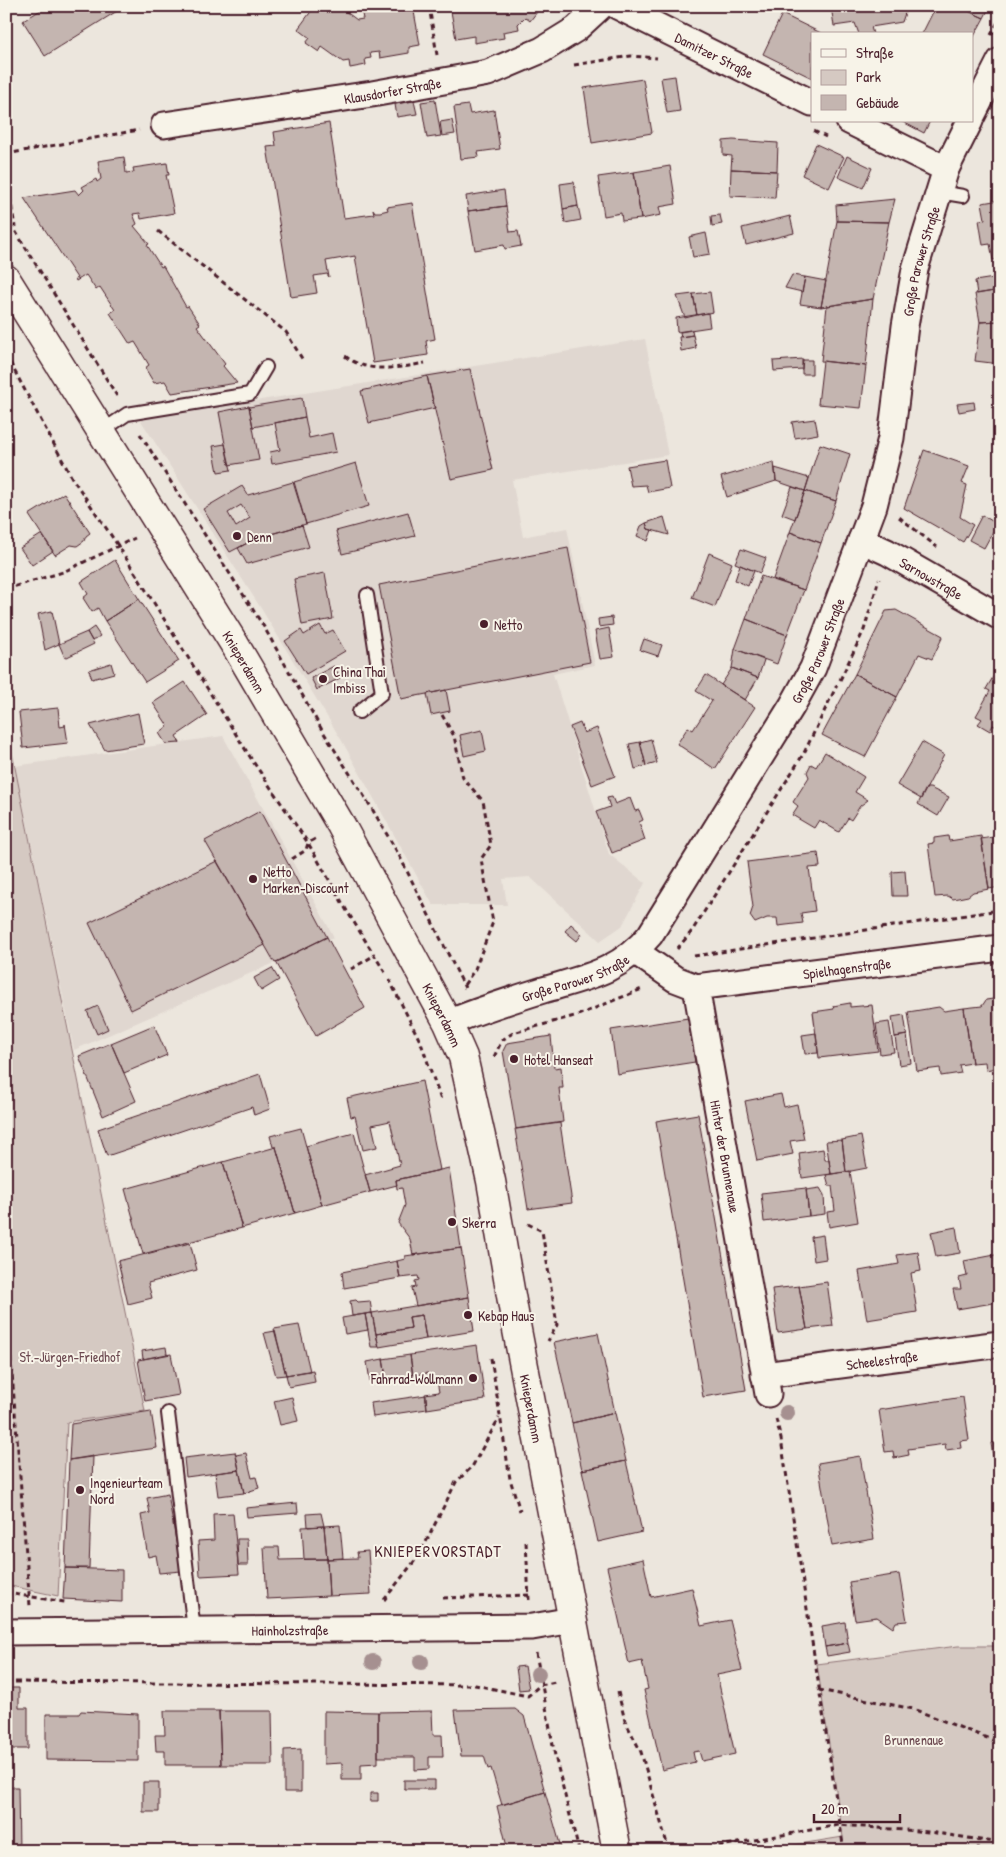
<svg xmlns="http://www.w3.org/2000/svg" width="1006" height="1857" viewBox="0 0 1006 1857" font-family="'Patrick Hand',sans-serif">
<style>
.built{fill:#e0d7d0}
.green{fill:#d5c9c2;stroke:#907476}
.building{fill:#c4b5b0;stroke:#4a1f2b;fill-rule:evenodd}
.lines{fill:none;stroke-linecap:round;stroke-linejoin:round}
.service-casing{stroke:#4a1f2b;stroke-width:16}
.minor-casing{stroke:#4a1f2b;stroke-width:29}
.secondary-casing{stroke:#4a1f2b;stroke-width:31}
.path{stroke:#4a1f2b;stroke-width:3;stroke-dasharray:5 4;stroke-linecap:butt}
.service{stroke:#f7f3e8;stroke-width:12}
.minor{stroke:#f7f3e8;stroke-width:25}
.secondary{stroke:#f7f3e8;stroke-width:28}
.tree{fill:#a69090}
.poi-dot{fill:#4a1f2b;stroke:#f7f3e8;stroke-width:2}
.labels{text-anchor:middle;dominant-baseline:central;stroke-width:4;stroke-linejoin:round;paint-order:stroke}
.street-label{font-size:14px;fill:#4a1f2b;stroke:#f7f3e8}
.poi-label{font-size:14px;fill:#4a1f2b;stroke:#f7f3e8;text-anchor:start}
.park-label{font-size:14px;fill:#6d4a51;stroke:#f7f3e8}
.quarter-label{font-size:16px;letter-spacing:1px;fill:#4a1f2b;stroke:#f7f3e8}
</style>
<rect width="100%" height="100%" fill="#ece6dd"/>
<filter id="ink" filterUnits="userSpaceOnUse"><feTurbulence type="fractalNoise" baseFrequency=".02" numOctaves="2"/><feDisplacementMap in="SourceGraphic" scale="10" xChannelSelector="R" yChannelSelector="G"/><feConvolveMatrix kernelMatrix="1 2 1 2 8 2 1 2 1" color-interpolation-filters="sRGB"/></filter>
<g filter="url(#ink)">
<path class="built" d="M645,339L668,455L512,480L523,537L567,528L595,665L553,674L609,854L645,883L622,926L600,941L530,877L503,879L507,905H433L342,741L262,610L140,419Z
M223,736L334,937L74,1050L15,766Z"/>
<path class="green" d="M6,723L145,1411L67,1422L58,1596L6,1585Z
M958,1646H1000V1851H757L843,1837L817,1664Z"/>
<path class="building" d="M47,6H125L45,56L23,21Z
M315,6H343L347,9L345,11L357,20L363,19L361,9L413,6L420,45L409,47V53L380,58L379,52L370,53L371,58L365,59L366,65L350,68L349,61L343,62L322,47L319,52L306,43L310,38L298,29Z
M450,6H537L540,8L530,21L525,17L518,24L519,29L503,32L504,38L474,43V36L456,39Z
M831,6H905V13L902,22L871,27L873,34H859L855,23L834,26Z
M936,6H957L984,18L972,40V34H922Z
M957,6H990L984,18Z
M782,14L823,34H812V78L763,54Z
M675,76L680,111L667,113L661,78Z
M643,79L652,133L592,143L584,88Z
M435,100L441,136L427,138L421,102Z
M414,101L417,114L397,117L395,104Z
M468,105L470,114L494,110L500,149L478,152L479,157L461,159L454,107Z
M452,120L455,134L442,136L440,122Z
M901,121H930L924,133Z
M329,123L344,218L374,214L373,209L375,212H380L388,210L387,207L412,203L435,339L426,341L428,355L373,363L355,256L326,261L329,277L327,274L314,276L317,293L291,297L267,147L276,146L274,132Z
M733,140L778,143L777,171L731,169L732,156L723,155V141Z
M816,144L844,157L829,188L802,175Z
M847,156L872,168L863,188L838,177Z
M124,157L126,173L134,172L133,168L167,163L169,175H166L174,213L141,219L140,213L133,214L137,224L134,226L149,244L147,245L161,267L163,266L186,307L188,306L200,324L197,326L225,364L223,366L237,383L172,393L165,381L154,383L145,368L149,365L135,342L130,344L110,313L115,310L100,287L96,290L86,275L76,281L75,279L77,278L24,198L75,190L79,195L84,190L82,187L96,179L97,182L101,179L98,161Z
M670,166L676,204L659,207L661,215L641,219L634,172Z
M731,169L777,171L775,198L730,196Z
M634,172L641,219L622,221L621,213L604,216L598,177Z
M574,182L578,206L563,209L560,184Z
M504,190L506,206L468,211L466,196Z
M895,199L889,222L837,221L836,205Z
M1000,200V259L993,260L990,244L983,245L979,220L985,219L982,203Z
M506,206L510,232L518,231L521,246L505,249L504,245L475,250L468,211Z
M578,206L581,220L565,223L563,209Z
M720,215L722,224L712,226L711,216Z
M790,216L794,233L746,245L742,228Z
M837,221L889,222L873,299L821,307Z
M706,233L710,254L693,257L689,237Z
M792,275L805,277L802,292L785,288Z
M805,277L826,281L821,307L800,304Z
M1000,277V290L977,294L975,281Z
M1000,290V321L980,322L975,294Z
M710,292L713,312L697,315L693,294Z
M693,294L697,315L685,318L677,296Z
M873,299L866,366L821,361L827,306Z
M708,313L710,327L677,332L676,318Z
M1000,321V364L975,361L980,322Z
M692,330L693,335L681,337L680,332Z
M693,335L696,348L681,351L679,337Z
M803,359L802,369L774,371L773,361Z
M802,360H812V374H802Z
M823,361L866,366L861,408L818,404Z
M470,369L493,470L451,479L427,376Z
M427,376L435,408L369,423L361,391Z
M302,398L305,417L253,427L249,407Z
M974,402L975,409L959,412L957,404Z
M249,406L259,460L229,465L219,412Z
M305,417L309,438L332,433L336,452L272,464L270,452L280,450L275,423Z
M815,419L818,434L795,438L792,422Z
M225,444L231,470L218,472L213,446Z
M820,444L850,454L836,501L805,491Z
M924,450L969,466L962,483L967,485L960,517L973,525L963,542L904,508Z
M665,460L670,488L648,492L646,485L631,486L627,466Z
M774,462L776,481L727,497L721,477Z
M356,463L369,506L306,524L294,482Z
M775,468L809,478L805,491L776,481Z
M293,482L306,524L257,538L230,552L203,509L242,486L248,495ZM241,505L250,518L236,527L228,513Z
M792,487L805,491L795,519L782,514Z
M805,491L836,501L821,543L790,532Z
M64,493L90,533L86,536L84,541L77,546L71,545L55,555L29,515Z
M408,512L415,536L342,554L336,531Z
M982,515L997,524L984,548L969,540Z
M664,517L669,535L648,529L646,523Z
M646,523L648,529L652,530L648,541L637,536L641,526Z
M302,525L309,547L247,564L238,548L257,538Z
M790,532L821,543L804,590L773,579Z
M42,534L53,551L32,565L20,548Z
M568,548L590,662L401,699L379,585Z
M741,549L766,558L760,573L735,563Z
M709,553L732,563L715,607L692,598Z
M115,560L139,599L105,621L98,608L92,612L83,598L88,594L81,582Z
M740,565L754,571L748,586L735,580Z
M325,573L333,619L302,625L294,579Z
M761,576L804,590L787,635L746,619Z
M139,599L179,661L145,682L105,621Z
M896,610L943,636L932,659L919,654L897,697L855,674L886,611Z
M52,611L59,644L45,650L38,614Z
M612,617L613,625L599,627L598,619Z
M746,619L787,635L777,664L735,649Z
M320,625L325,634L333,630L345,651L306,674L285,641L301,630L304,635Z
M94,627L100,636L92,641L87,632Z
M609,628L614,657L600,659L595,631Z
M87,632L94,644L65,658L59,644Z
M644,639L662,645L658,656L640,650Z
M735,649L764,660L758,678L732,668Z
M111,663L114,673L92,679L89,670Z
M334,666L340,678L317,690L311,678Z
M999,667L1000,726L998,728L993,725L990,731L978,724L982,719L976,716L990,691L986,689Z
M732,668L758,678L745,700L721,685Z
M855,674L897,697L865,757L822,735Z
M706,675L755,707L715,769L677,744L688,727L693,730L712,701L696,691Z
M185,682L207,715L176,736L180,743L166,744L159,733L168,726L153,703Z
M446,690L450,711L431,715L427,694Z
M58,708L60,727L65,726V724L68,743L23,748L19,712Z
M138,713L144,744L105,750L90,725Z
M580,723L584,733L597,728L615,776L592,785L570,727Z
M482,730L486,751L464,756L460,735Z
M651,739L657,763L646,766L640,742Z
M640,742L646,766L635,769L629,744Z
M922,742L944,755L921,799L897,785Z
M825,752L864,777L855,792L868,800L860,806L851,820L848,818L839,832L819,820L814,828L792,815L798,806L793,802L809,777L807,772L811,764L816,767Z
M926,788H930L949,797L938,816L918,804Z
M612,797L615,804L630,798L635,811L639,810L643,820L639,822L645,840L612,853L596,812L610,807L607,798Z
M260,811L327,937L275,963L205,841Z
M948,836L949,841L981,836L989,889L973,892L968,896L953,899L948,896L935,897L928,844L934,843V838Z
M1000,836V887L989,889L981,839Z
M818,853L820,867L809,868L815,911L801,913L803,923L778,926L777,918H767L755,923L750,916L753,907L747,862Z
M217,861L265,945L131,1010L89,923Z
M905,871L907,896H893L892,872Z
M571,924L582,934L577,941L565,931Z
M327,937L365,1008L316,1036L276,962Z
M272,968L279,980L261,991L254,978Z
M1000,998V1067L986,1070L985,1062L972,1063L964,1008L982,1006L986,1000Z
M850,1003V1007L872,1005L878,1051L819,1058L813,1012L834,1009L833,1006Z
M98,1006L108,1029L97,1034L87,1011Z
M939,1007L944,1011L964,1008L972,1063L959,1065L961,1073L941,1076L940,1068L917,1071L908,1012Z
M904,1015L907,1035L895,1037L892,1017Z
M688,1018L695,1062L617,1074L611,1030Z
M889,1022L894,1052L880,1054L876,1024Z
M154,1025L167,1055L124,1073L111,1043Z
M816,1033L818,1053L805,1054L802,1035Z
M907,1035L911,1063L899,1065L895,1037Z
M551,1036L554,1068L561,1067L563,1088H559L563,1122L516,1129L503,1051L507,1043Z
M111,1043L136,1101L103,1116L79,1056Z
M260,1074L270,1109L254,1115L252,1107L107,1156L98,1129Z
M422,1081L440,1170L396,1180L397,1185L370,1192L365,1175L400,1165L390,1121L372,1125L377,1147L363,1150L355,1116L351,1117L347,1098Z
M781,1094L784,1107L797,1104L804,1139L790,1141L793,1154L757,1161L745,1101Z
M698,1114L746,1390L703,1397L656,1121Z
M560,1123L572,1203L528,1209L515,1129Z
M301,1128L322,1205L295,1213L276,1147H273L270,1136Z
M354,1133L370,1192L322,1205L306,1146Z
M861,1136L867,1168L846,1172L842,1140Z
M842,1140L846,1172L831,1174L826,1141Z
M276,1147L295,1213L242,1228L223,1162Z
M823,1149L825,1160H829L831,1174L802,1178L799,1153Z
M223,1162L242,1228L143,1254L125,1189Z
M449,1168L461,1248L413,1255L410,1239L398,1223L405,1205L402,1188L397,1189L396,1180Z
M850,1171L858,1222L829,1227L827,1212L835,1211L832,1186H829L826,1175Z
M806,1188L809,1216L764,1222L761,1193Z
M820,1188L824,1195L825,1214L809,1216L806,1190Z
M956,1227L960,1253L936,1257L931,1232Z
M823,1235L826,1259L814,1261L811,1237Z
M190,1243L197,1270L148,1283L152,1298L128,1304L118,1261Z
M461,1248L469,1297L416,1306L412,1288L416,1287L415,1281L419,1280L418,1276L400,1278L397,1261L405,1259V1256Z
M918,1252L921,1271L911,1273L917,1312L867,1320L859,1271L899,1264L897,1255Z
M1000,1254V1299L993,1301V1303L957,1309L953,1289H961L959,1278L967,1276L964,1261Z
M397,1261L400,1278L344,1288L342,1272Z
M827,1282L833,1326L807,1329L799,1286Z
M799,1286L807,1329L778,1333L772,1289Z
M469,1297L474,1331L426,1339L422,1315L409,1317L411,1328L376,1334L372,1313Z
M356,1300L358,1302L370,1301L372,1313L352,1316L350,1301Z
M372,1313L376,1334L379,1347H371L365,1314Z
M365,1314L368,1330L345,1334L342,1318Z
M422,1315L426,1339L379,1347L376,1334L411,1328L409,1317Z
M299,1325L310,1371L286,1375L274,1329Z
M275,1331L286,1375L276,1376L264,1333Z
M598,1333L615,1413L572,1423L554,1342Z
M477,1345L485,1400L427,1409L425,1394L439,1392L437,1381L429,1382L428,1373L413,1375L410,1355Z
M166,1347L167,1354L143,1359L142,1351Z
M171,1354L179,1395L145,1401L138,1360Z
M410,1355L413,1378L387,1382L383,1359Z
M383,1359L386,1378L370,1381L367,1362Z
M313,1370L315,1382L289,1387L286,1375Z
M426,1395L427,1409L373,1417L371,1403Z
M292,1397L298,1421L280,1425L274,1401Z
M963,1397L969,1440L960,1441L961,1448L946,1450L945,1444L908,1449L909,1455L894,1458L893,1451L885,1452L879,1410Z
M151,1411L157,1448L69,1460L71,1424Z
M615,1413L626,1461L582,1470L572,1423Z
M1000,1442V1464H994L991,1443Z
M235,1452L239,1470L186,1477L184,1458Z
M246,1453L252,1478L256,1477L259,1488L244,1493L236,1455Z
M93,1456L89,1568H65L69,1460Z
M860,1456L874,1539L832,1546L818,1463Z
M626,1461L642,1532L598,1542L582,1470Z
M239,1470L244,1493L218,1496L215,1473Z
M168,1494L181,1571L159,1573L156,1555L148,1557L141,1515L150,1513L147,1498Z
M297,1503L298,1513L247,1517L246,1508Z
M233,1513L239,1574L200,1576L198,1541L214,1540L213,1514Z
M321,1513L324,1526L308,1527L307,1514Z
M340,1525L343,1558L327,1559L324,1526Z
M324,1526L327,1559H304L302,1527Z
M237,1539H247L248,1565H238Z
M264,1547H279L280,1560L327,1559L329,1596L267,1599Z
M368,1551L371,1594L329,1596L327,1559L358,1558L357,1552Z
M643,1559L651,1597L692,1588L701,1626L730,1620L742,1670L717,1675L735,1754L702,1761L699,1751L693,1752L695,1762L662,1770L644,1690L648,1689L642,1661L629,1664L607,1567Z
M65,1568L122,1570V1602L63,1599Z
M899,1574L907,1621L896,1622L893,1628L877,1617L855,1620L849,1582Z
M845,1622L848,1643L825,1647L822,1626Z
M848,1643L850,1652L827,1656L825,1647Z
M525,1666L529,1689L519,1690L516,1667Z
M6,1688H19V1708H28V1749H6Z
M515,1709L524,1716L545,1792L502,1805L491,1768L488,1769L484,1756H461L455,1710Z
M81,1711L138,1714V1761L46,1760V1714H79Z
M164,1711H219L221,1765H165V1751H156L155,1735H165Z
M219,1711H272L273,1765H221Z
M324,1711L378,1712V1763L361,1764V1780H342V1763L324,1764Z
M432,1711L433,1735H442L443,1757H429V1769L415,1770V1757H378V1712Z
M301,1749V1792H284V1750Z
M404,1780H435V1789H404Z
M143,1782H159V1812H143Z
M6,1787H18L19,1851H6Z
M545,1792L562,1851H508L497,1806Z
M370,1793H378V1801H370Z
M204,1848H221V1851H204Z"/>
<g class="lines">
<g class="service-casing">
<path id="service" d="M939,192L963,196
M102,431L127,414L250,394L266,367
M359,712L382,693L367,595
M168,1413L194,1630"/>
</g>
<g class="minor-casing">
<g id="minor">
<path id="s1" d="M617,6L812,103"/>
<path d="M972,116L1000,61"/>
<path d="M849,121L946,169"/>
<path id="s2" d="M164,125L372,94L488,73L542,50L576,29L601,6"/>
<path id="s3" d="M861,540L887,552L1000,617"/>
<path id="s4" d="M636,952L675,979L696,987L1000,948"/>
<path id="s5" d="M696,987L768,1394"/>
<path id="s6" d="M448,1023C479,1010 511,1000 543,990C587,977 619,972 650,935L792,706L813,668L874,506L891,438L905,326L915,269L946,169L970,121"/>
<path id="s7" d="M764,1375L1000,1344"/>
<path id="s8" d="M6,1632L532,1627L572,1620"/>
</g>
</g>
<g class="secondary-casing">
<g id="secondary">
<path id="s9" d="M6,279L235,645L341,825L448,1023L463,1057L491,1181L517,1330L617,1851"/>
</g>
</g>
<path class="path" d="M429,6L437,55
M991,35L1000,18
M574,65L631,56L657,58
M814,131L826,137
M6,154L139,130
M6,171L15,227
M6,216L117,396
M158,231L286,332L304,362
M6,355L72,478L119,547L252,760L308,843L347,911L386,974
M345,356C367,374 399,368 425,363
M140,434L264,627L322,730L371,807L400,857L465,988
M899,517L937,547
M6,589L63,572L135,538
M840,680L864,630L879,579
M442,715L454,736L463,778L483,801L491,845L481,859L493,922L475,969L464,985
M292,859L306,850L308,843L317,838
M677,949L692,931L804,753L837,685
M694,956L1000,910
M351,969L375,955
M389,979L421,1043L441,1100
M494,1057L502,1040L513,1033L578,1015L642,989
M528,1224L542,1231L557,1325L548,1341
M6,1295L30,1606
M491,1358L510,1479L520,1511
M776,1419L781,1439L844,1851
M526,1542L529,1600
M6,1593L65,1602
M443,1598L529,1595
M384,1600L420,1554L456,1482L472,1467L499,1418
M536,1653L555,1756L579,1851
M6,1682L475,1685L528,1696L540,1685L556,1682
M819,1690L913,1709L1000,1743
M618,1692L625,1721L641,1752L669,1851
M692,1851L839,1825L930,1832L1000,1843
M978,1851L979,1839"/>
<use href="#service" class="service"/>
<use href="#minor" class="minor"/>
<use href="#secondary" class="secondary"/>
</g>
<g class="tree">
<circle cx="787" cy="1413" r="8"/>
<circle cx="373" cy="1662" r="8"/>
<circle cx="421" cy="1662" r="8"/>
<circle cx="538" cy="1674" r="8"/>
</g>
</g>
<g class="poi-dot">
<circle cx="237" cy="536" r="5"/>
<circle cx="484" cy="624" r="5"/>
<circle cx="323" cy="679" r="5"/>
<circle cx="253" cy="879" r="5"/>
<circle cx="514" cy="1059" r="5"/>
<circle cx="452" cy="1222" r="5"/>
<circle cx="468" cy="1315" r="5"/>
<circle cx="473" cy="1378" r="5"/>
<circle cx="80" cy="1490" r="5"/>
</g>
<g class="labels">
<g class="street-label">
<text stroke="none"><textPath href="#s1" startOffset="109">Damitzer Straße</textPath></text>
<text stroke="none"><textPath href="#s2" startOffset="231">Klausdorfer Straße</textPath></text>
<text stroke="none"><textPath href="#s6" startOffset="959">Große Parower Straße</textPath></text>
<text stroke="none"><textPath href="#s3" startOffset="80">Sarnowstraße</textPath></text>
<text stroke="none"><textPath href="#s6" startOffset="554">Große Parower Straße</textPath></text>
<text stroke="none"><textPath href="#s9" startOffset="451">Knieperdamm</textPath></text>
<text stroke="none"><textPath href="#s4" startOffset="222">Spielhagenstraße</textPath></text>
<text stroke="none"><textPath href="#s6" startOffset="135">Große Parower Straße</textPath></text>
<text stroke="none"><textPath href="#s9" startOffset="856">Knieperdamm</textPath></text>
<text stroke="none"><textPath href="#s5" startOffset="172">Hinter der Brunnenaue</textPath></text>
<text stroke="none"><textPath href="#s7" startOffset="119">Scheelestraße</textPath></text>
<text stroke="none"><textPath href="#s9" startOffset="1261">Knieperdamm</textPath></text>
<text stroke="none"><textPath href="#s8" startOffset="284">Hainholzstraße</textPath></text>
</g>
<g class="poi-label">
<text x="247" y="536">Denn</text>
<text x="494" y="624">Netto</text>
<text x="333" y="671">China Thai<tspan x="333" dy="16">Imbiss</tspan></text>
<text x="263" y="871">Netto<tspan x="263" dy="16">Marken-Discount</tspan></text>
<text x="524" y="1059">Hotel Hanseat</text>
<text x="462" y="1222">Skerra</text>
<text x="478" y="1315">Kebap Haus</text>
<text x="463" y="1378" text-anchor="end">Fahrrad-Wollmann</text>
<text x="90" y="1482">Ingenieurteam<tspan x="90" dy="16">Nord</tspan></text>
</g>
<g class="park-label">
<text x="70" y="1356">St.-Jürgen-Friedhof</text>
<text x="914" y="1739">Brunnenaue</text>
</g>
<g class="quarter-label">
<text x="438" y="1551">KNIEPERVORSTADT</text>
</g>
</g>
<rect width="1006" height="1857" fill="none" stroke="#f7f3e8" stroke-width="25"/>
<rect x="12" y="12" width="981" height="1832" fill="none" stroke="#4a1f2b" stroke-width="2" filter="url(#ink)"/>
<rect x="811" y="32" width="162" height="90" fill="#f7f3e8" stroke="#b29e9c"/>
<rect x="821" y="49" width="25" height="8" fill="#f7f3e8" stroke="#b29e9c"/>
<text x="856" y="58" font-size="15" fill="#4a1f2b">Straße</text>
<rect x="821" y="70" width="25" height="15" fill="#d5c9c2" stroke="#b29e9c"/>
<text x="856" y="82" font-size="15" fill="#4a1f2b">Park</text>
<rect x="821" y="95" width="25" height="15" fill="#c4b5b0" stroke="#b29e9c"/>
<text x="856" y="108" font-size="15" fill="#4a1f2b">Gebäude</text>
<path d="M814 1814v8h86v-8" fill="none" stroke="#4a1f2b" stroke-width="2.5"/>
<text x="821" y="1814" font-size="15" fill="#4a1f2b" stroke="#f7f3e8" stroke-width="4" paint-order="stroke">20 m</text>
</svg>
